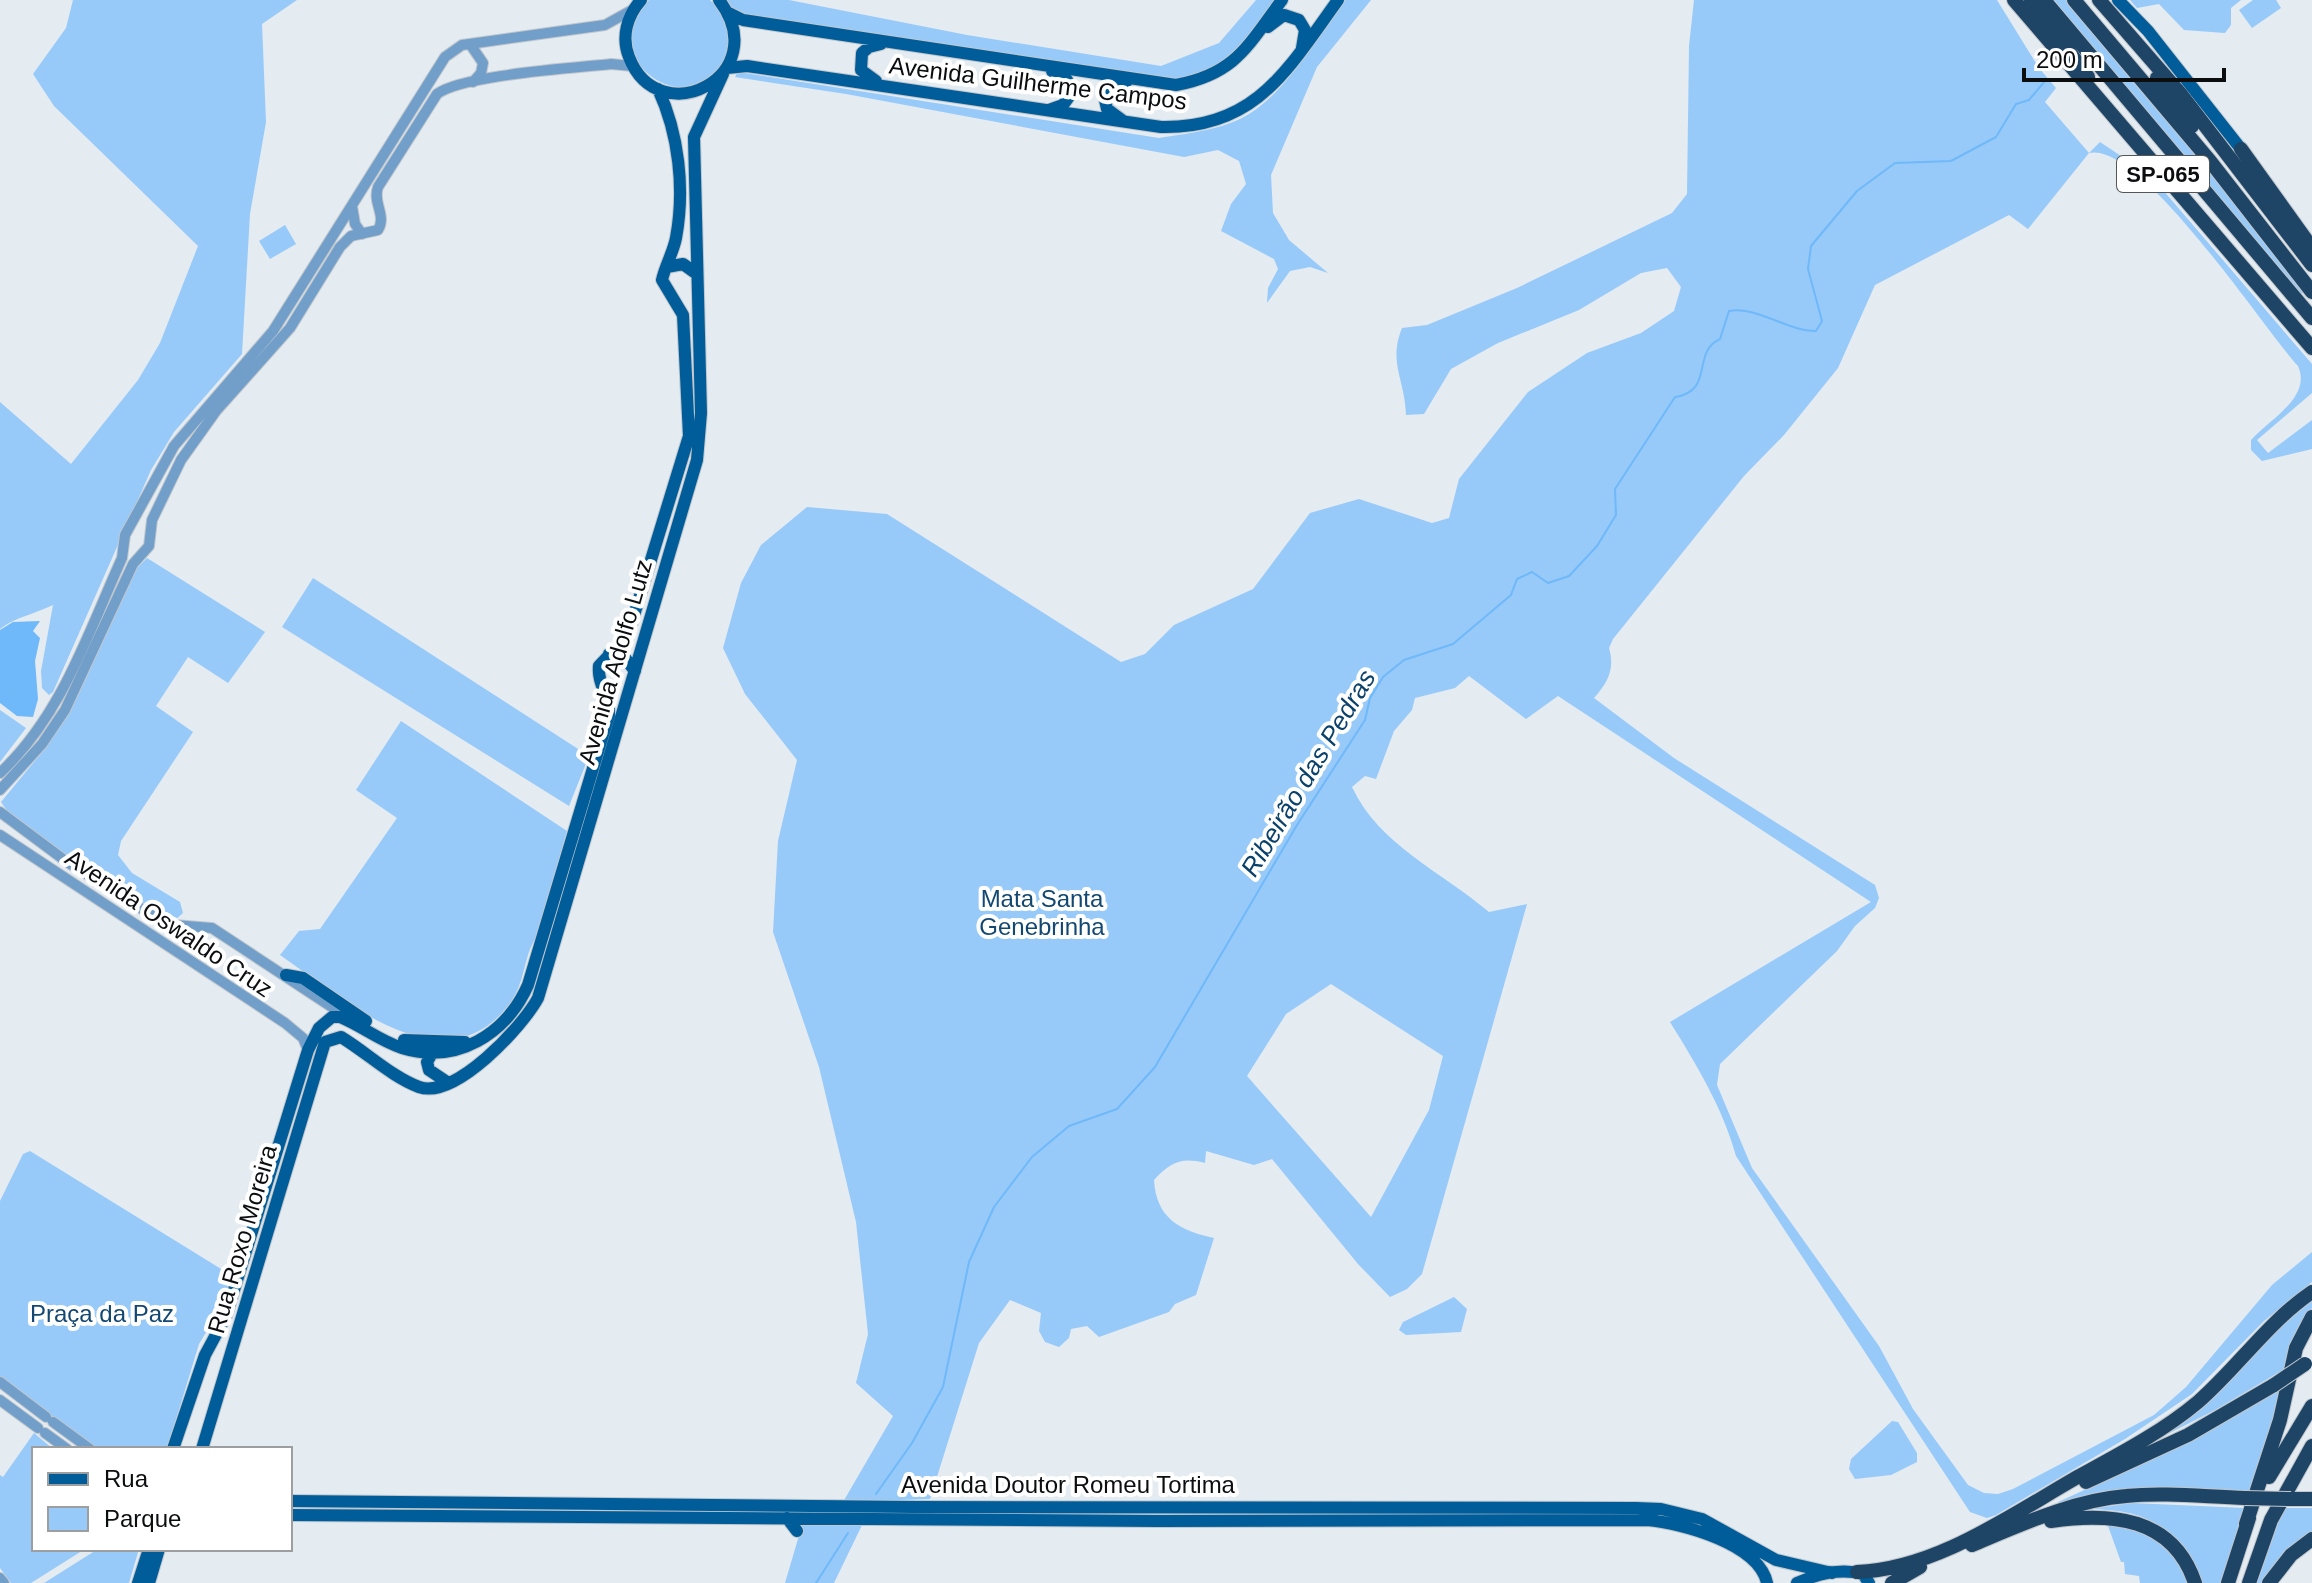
<svg xmlns="http://www.w3.org/2000/svg" width="2312" height="1583" viewBox="0 0 2312 1583" font-family="Arial,sans-serif">
<style>
.green{fill:#97caf9;fill-rule:evenodd}
.water{fill:#6fb8f9}
.lines{fill:none;stroke-linecap:round;stroke-linejoin:round}
.stream{stroke:#6fb8f9;stroke-width:2}
.minor-casing{stroke:#c1c7cd;stroke-width:12}
.major-casing{stroke:#c1c7cd;stroke-width:14}
.highway-casing{stroke:#c1c7cd;stroke-width:16}
.minor{stroke:#719fca;stroke-width:10}
.major{stroke:#005d99;stroke-width:12}
.highway{stroke:#1f4566;stroke-width:14}
.highway-bridge-casing{stroke:#c1c7cd;stroke-width:16;stroke-linecap:butt}
.highway-bridge{stroke:#1f4566;stroke-width:14}
.labels{text-anchor:middle;dominant-baseline:central;stroke-width:8;stroke-linejoin:round;paint-order:stroke}
.shield{fill:#fff;stroke:#545657;stroke-width:2}
.shield-label{font-size:22px;font-weight:bold;fill:#0b0d0f}
.street-label{font-size:24px;fill:#0b0d0f;stroke:#fff}
.park-label{font-size:24px;fill:#124872;stroke:#fff}
.water-label{font-size:26px;font-style:italic;fill:#0a426c;stroke:#fff}
</style>
<rect width="100%" height="100%" fill="#e4ebf1"/>
<path class="green" d="M73,0H297L262,24L266,122L250,214L242,354L174,432L151,470L53,692L49,695L42,688L41,671L53,605C35,614 15,617 0,629V402L71,464L138,380L160,343L198,246L54,106L33,74L66,28Z
M649,0H710C724,12 732,32 727,50C704,134 583,59 649,0Z
M723,0H789L967,35L1161,66L1219,43L1256,0H1275L1234,54L1218,69L1181,82L739,15Z
M1345,0H1371L1317,67L1271,175L1273,213L1289,240L1328,273L1310,267L1290,271L1267,303L1268,288L1278,269L1274,259L1221,231L1231,204L1246,184L1239,161L1218,150L1184,157L846,94L735,77L738,72L1159,138C1189,133 1223,130 1249,114C1289,89 1317,37 1345,0Z
M1694,0H1997L2039,68L2056,88L2045,102L2089,153L2100,142L2151,176L2312,364V393L2257,440L2268,453L2312,420V449L2262,461L2251,450V440C2270,419 2312,397 2298,366C2263,328 2141,141 2089,153L2028,229L2009,215L1875,285L1838,368L1784,435L1744,476L1613,639L1609,648C1615,669 1608,682 1594,698L1674,758L1875,885L1879,898L1875,908L1855,926L1837,951L1720,1064L1717,1085L1752,1168L1879,1346L1913,1409L1968,1485L1984,1493L1998,1494L2013,1489L2154,1415L2186,1387L2272,1285L2312,1252V1282L2264,1321L2192,1394L2125,1439L1996,1515L1987,1518L1970,1512L1736,1156C1723,1108 1696,1064 1670,1022L1871,902L1558,696L1526,719L1469,676L1455,688L1415,698L1412,710L1394,731L1376,779L1365,776L1352,787C1379,845 1442,872 1489,912L1527,904L1422,1274L1407,1289L1390,1297L1358,1264L1272,1159L1254,1165L1206,1151L1205,1163C1181,1157 1171,1162 1154,1180C1156,1218 1180,1231 1214,1238L1196,1295L1175,1304L1169,1312L1099,1337L1087,1326L1071,1329L1069,1338L1059,1347L1045,1342L1039,1331L1041,1313L1010,1300L979,1343L930,1499L843,1502L893,1416L856,1383L868,1334L856,1222L819,1067L773,932L778,841L797,760L745,694L723,648L741,583L761,545L807,507L887,514L1121,662L1145,654L1174,625L1253,589L1310,513L1359,499L1432,523L1449,518L1459,479L1528,392L1587,353L1641,333L1674,311L1681,287L1667,268L1641,273L1579,310L1498,343L1451,369L1424,414L1406,415C1405,379 1388,363 1402,328L1427,325L1517,288L1672,213L1687,194L1689,46ZM1331,984L1443,1056L1429,1110L1371,1217L1247,1076L1286,1014Z
M2051,0H2067L2199,156L2304,292L2300,295Z
M2130,0H2241L2231,8V25L2225,33L2184,30L2159,4L2137,8Z
M2253,0H2276L2281,8L2252,28L2239,10Z
M285,225L296,244L270,259L259,241Z
M147,558L265,632L228,683L188,657L156,706L193,732L121,841L118,855L132,873L180,902L183,913L173,922L14,821L1,802L43,751L70,709L137,568Z
M313,578L589,756L569,806L282,627Z
M0,710L26,728L0,762Z
M401,721L567,831L537,936C523,956 526,981 510,1003C444,1092 341,997 280,955L299,931L320,929L397,818L356,790Z
M30,1151L226,1272L230,1281L219,1311L199,1344L167,1449H98L0,1379V1201L23,1154Z
M1454,1297L1467,1309L1461,1332L1406,1335L1399,1330L1403,1322Z
M2312,1298V1308L2286,1368L2215,1410L2117,1460Z
M2283,1388L2251,1491L2191,1490L2059,1509L2058,1502L2142,1464Z
M1892,1421L1898,1422L1917,1453V1462L1891,1475L1855,1479L1849,1469L1851,1459Z
M34,1433L53,1449H34V1549H85L31,1583H11L0,1568V1475L3,1477Z
M2132,1503L2245,1508L2220,1583H2199C2169,1527 2157,1511 2090,1509Z
M2283,1508H2312V1532L2293,1546L2264,1583H2257Z
M803,1522L863,1523L834,1583H785Z
M2121,1523C2158,1535 2173,1547 2189,1583H2140L2139,1576L2125,1574L2124,1562H2121L2108,1526Z
M98,1549H139L129,1583H44Z"/>
<path class="water" d="M40,621L33,631L40,638L35,661L38,699L33,717L17,716L0,703V630L13,622Z"/>
<g class="lines">
<path class="stream" d="M876,1494L912,1443L943,1387L969,1262L994,1207L1032,1157L1069,1126L1117,1109L1155,1067L1297,825L1365,720L1370,698L1383,677L1404,660L1453,644L1511,595L1517,579L1532,572L1548,583L1569,576L1597,546L1616,515L1615,489L1675,397C1715,391 1691,352 1720,339L1729,311C1758,306 1786,331 1816,331L1822,321L1808,269L1811,246L1857,191L1895,163L1951,161L1996,137L2016,104L2029,100L2045,81
M816,1583L848,1533"/>
<g class="minor-casing">
<path id="minor" d="M470,44L483,63L481,73L473,82
M352,206L355,224L362,234
M0,773C62,715 88,633 122,558L125,535L174,446L273,331L445,57L462,45L605,25L632,10
M0,790L42,744L65,710L133,564L149,546L152,520L181,460L216,411L290,328L340,247L351,236L378,230C387,215 372,203 378,187L437,94C462,75 575,68 611,64L632,66
M0,812L67,862L158,919L174,925L212,928L350,1019
M0,835L285,1023L303,1038L308,1050
M0,1382L46,1417
M0,1400L38,1428
M53,1422L90,1449
M45,1433L67,1449
M0,1578L4,1583"/>
</g>
<g class="major-casing">
<path id="major" d="M641,0C627,16 621,37 629,57C659,135 776,75 719,0
M2118,0L2148,31L2241,149
M729,13L743,20L1176,85C1236,74 1248,45 1282,0
M1268,27L1284,15L1299,20L1305,30L1302,48
M727,68L747,66L1161,127C1256,129 1288,69 1338,0
M876,81L861,70L862,53L869,47L881,44
M1049,110L1063,105L1071,94L1067,80L1052,71
M1122,120L1107,109L1105,100L1113,85L1127,81
M667,267L683,264L697,274
M609,654L625,658L635,671
M286,975L303,978L366,1021
M404,1040L465,1042
M433,1052L427,1062L429,1070L447,1082
M173,1449L205,1355L226,1316L308,1050L319,1028L332,1017H340C362,1026 380,1041 402,1048C457,1065 506,1034 528,985L609,715C610,697 597,684 599,666L620,644L631,625L689,436L683,315L662,280C665,266 673,253 676,238C685,189 679,134 658,89
M202,1449L325,1042L341,1037C366,1052 392,1077 419,1087C455,1100 523,1026 538,998L697,460L701,413L694,137L723,74
M290,1501L915,1507L1636,1508L1661,1509L1702,1519L1776,1560L1832,1573
M290,1515L1158,1521L1647,1520C1682,1523 1759,1544 1767,1583
M787,1518L797,1531
M138,1583L149,1549
M149,1583L159,1549
M1797,1583C1817,1574 1841,1568 1863,1574L1869,1583"/>
</g>
<g class="highway-casing">
<path id="highway" d="M2014,0L2312,348
M2031,0L2088,77
M2044,0L2312,318
M2074,0L2210,161L2312,292
M2099,0L2180,93L2312,265
M2157,78L2192,126
M2241,149L2312,248
M2269,1477L2312,1406
M2086,1482L2188,1435L2274,1385
M2291,1499H2312
M2051,1521C2111,1512 2173,1517 2195,1583
M2246,1524L2280,1420L2296,1348L2312,1317
M1972,1545C2020,1525 2074,1500 2126,1496C2166,1492 2206,1497 2245,1498
M1857,1572C1935,1569 2008,1517 2074,1479C2116,1456 2161,1433 2198,1402C2238,1367 2268,1322 2312,1292
M1892,1583L1920,1567
M2228,1583L2249,1518
M2249,1583L2271,1520L2312,1446
M2269,1583L2291,1555L2312,1539"/>
</g>
<use href="#minor" class="minor"/>
<use href="#major" class="major"/>
<use href="#highway" class="highway"/>
<g class="highway-bridge-casing">
<path id="highway-bridge" d="M2274,1385L2305,1364
M2245,1498L2291,1499"/>
</g>
<use href="#highway-bridge" class="highway-bridge"/>
</g>
<g class="labels">
<rect class="shield" x="2117" y="156" width="92" height="36" rx="6"/>
<g class="shield-label">
<text x="2163" y="174">SP-065</text>
</g>
<g class="street-label">
<text transform="translate(1038 83) rotate(7)">Avenida Guilherme Campos</text>
<text transform="translate(615 662) rotate(-74)">Avenida Adolfo Lutz</text>
<text transform="translate(169 923) rotate(34)">Avenida Oswaldo Cruz</text>
<text transform="translate(242 1239) rotate(-74)">Rua Roxo Moreira</text>
<text x="1068" y="1484">Avenida Doutor Romeu Tortima</text>
</g>
<g class="park-label">
<text x="1042" y="898">Mata Santa<tspan x="1042" dy="28">Genebrinha</tspan></text>
<text x="102" y="1313">Praça da Paz</text>
</g>
<g class="water-label">
<text transform="translate(1308 773) rotate(-59)">Ribeirão das Pedras</text>
</g>
</g>
<rect x="32" y="1447" width="260" height="104" fill="#ffffff" stroke="#9d9e9f" stroke-width="2"/>
<rect x="48" y="1473" width="40" height="12" fill="#005d99" stroke="#9d9e9f" stroke-width="2"/>
<text x="104" y="1487" font-size="24" fill="#0b0d0f">Rua</text>
<rect x="48" y="1507" width="40" height="24" fill="#97caf9" stroke="#9d9e9f" stroke-width="2"/>
<text x="104" y="1527" font-size="24" fill="#0b0d0f">Parque</text>
<path d="M2024 68v12h200v-12" fill="none" stroke="#0b0d0f" stroke-width="4"/>
<text x="2036" y="68" font-size="24" fill="#0b0d0f" stroke="#ffffff" stroke-width="6" paint-order="stroke">200 m</text>
</svg>
